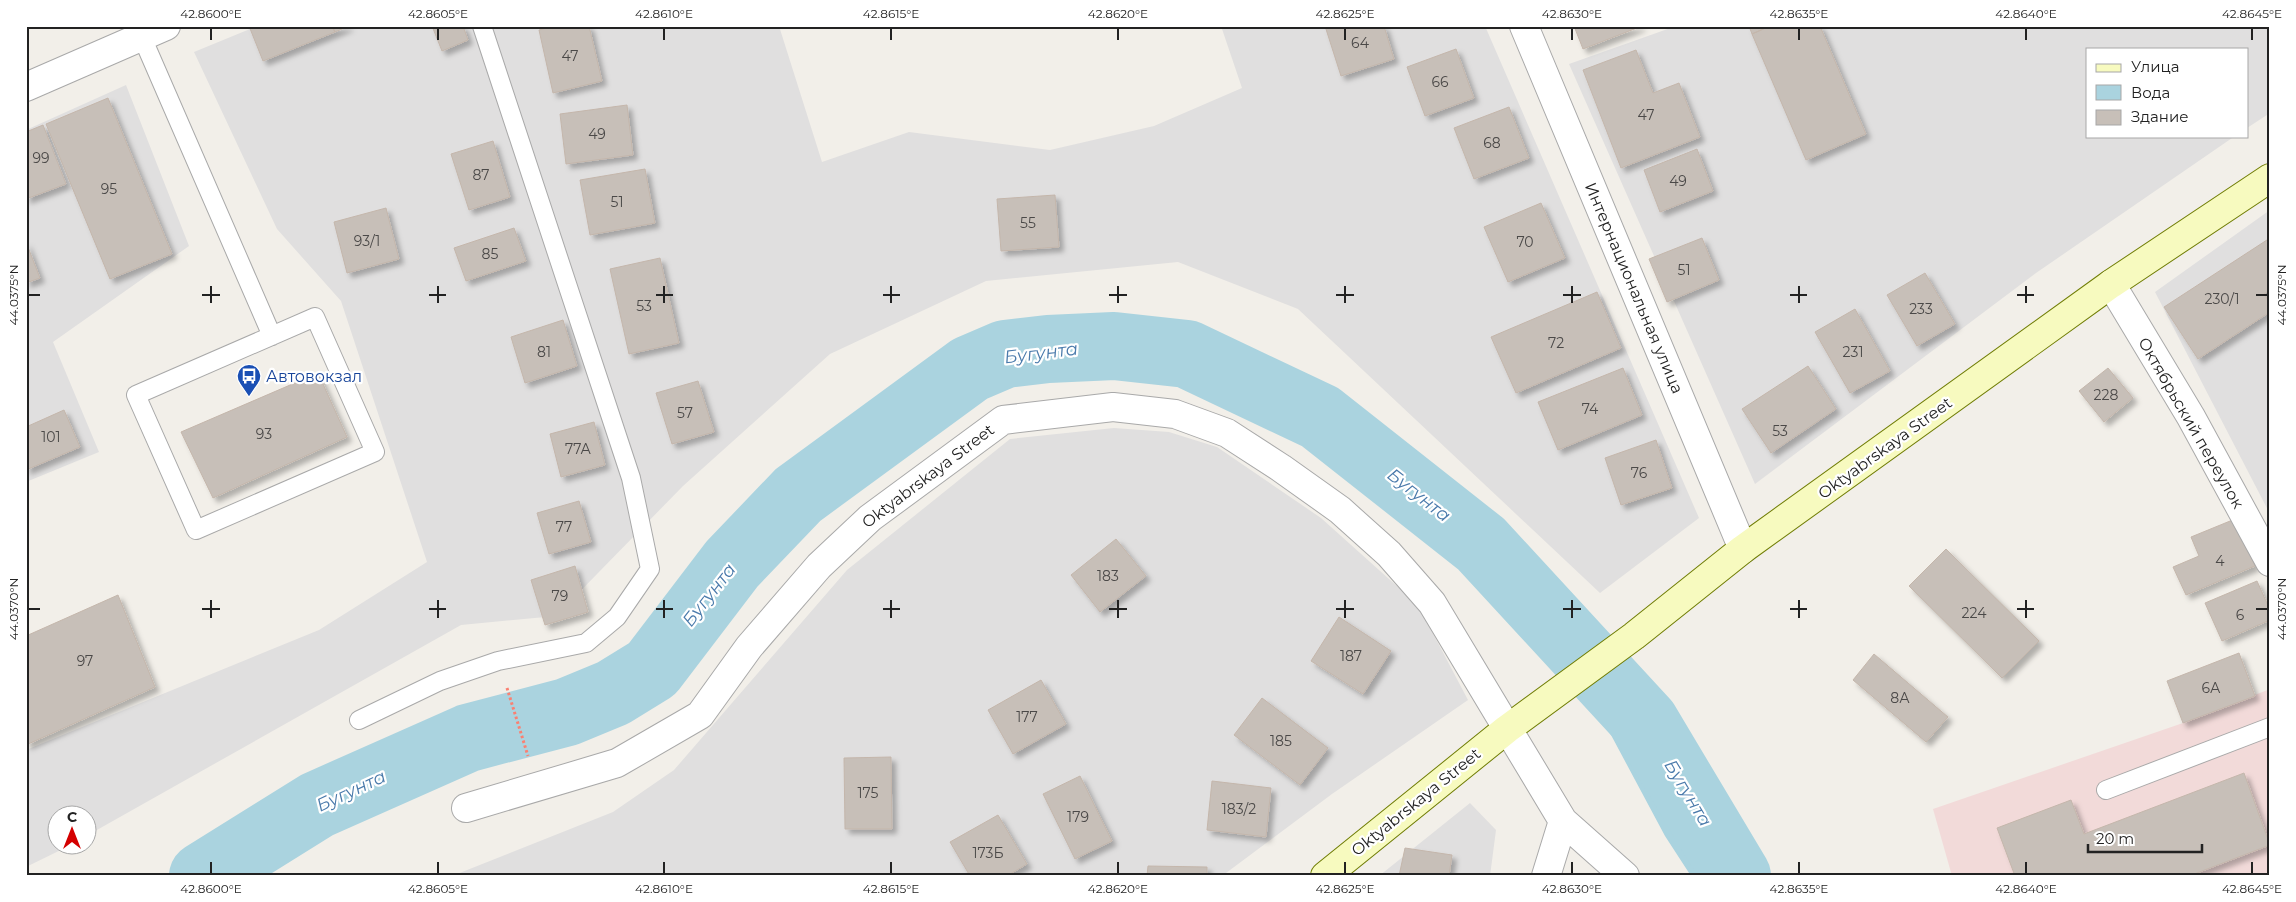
<svg xmlns="http://www.w3.org/2000/svg" width="2296" height="902" viewBox="0 0 2296 902" font-family="Montserrat,sans-serif">
<style>
.residential{fill:#e0dfdf}
.commercial{fill:#f2dad9}
.water{fill:#aad3df}
.lines{fill:none;stroke-linecap:round;stroke-linejoin:round}
.river{stroke:#aad3df;stroke-width:68}
.building{fill:#c7bfb8;stroke:#c4b6ab;filter:url(#shadow)}
.service-casing{stroke:#a9a9a9;stroke-width:20}
.minor-casing{stroke:#a9a9a9;stroke-width:30}
.tertiary-casing{stroke:#a9a9a9;stroke-width:30}
.secondary-casing{stroke:#707d05;stroke-width:30}
.path{stroke:#fa8072;stroke-width:3;stroke-dasharray:2.5 2.5;stroke-linecap:butt}
.service{stroke:#fff;stroke-width:18}
.minor{stroke:#fff;stroke-width:28}
.tertiary{stroke:#fff;stroke-width:28}
.secondary{stroke:#f7fabf;stroke-width:28}
.ticks{fill:none;stroke:#222;stroke-width:2}
.labels{text-anchor:middle;dominant-baseline:central;stroke-width:4.5;stroke-linejoin:round;paint-order:stroke}
.number-label{font-size:14px;fill:#4b4948}
.street-label{font-size:16px;fill:#222;stroke:#fff}
.transit-label{font-size:16px;fill:#164399;stroke:#fff;text-anchor:start}
.water-label{font-size:18px;font-style:italic;fill:#4a7aab;stroke:#fff}
.neatline{fill:none;stroke:#222;stroke-width:2}
.ticks-label{font-size:12px;text-anchor:middle;fill:#222}
</style>
<defs>
<filter id="shadow"><feDropShadow dx="4.5" dy="4.5" stdDeviation="2.5" flood-color="#0004"/></filter>
</defs>
<rect width="100%" height="100%" fill="#f2efe9"/>
<path class="residential" d="M257,26H779L822,162L909,132L1050,150L1154,126L1242,88L1221,26H1485L1699,518L1600,593L1298,309L1178,262L986,281L830,354L683,486L556,616L461,625L88,835V814H58V844L71,845L26,867V750L319,630L427,562L341,301L277,229L194,52Z
M1676,26H2270V113L2247,128V49H2087V136H2235L2036,273L1755,484L1569,64Z
M126,85L189,246L53,342L99,452L26,482V130Z
M2270,210V514L2155,292Z
M1114,428L1169,432L1217,447L1321,518L1418,605L1468,700L1332,794L1222,876H452L613,812L674,770L847,570L1010,439Z
M1470,803L1496,830L1490,876H1379Z"/>
<path class="commercial" d="M2270,689V876H1952L1933,809L2183,723Z"/>
<path class="water" d="M1646,685L1756,861L1767,876H1691L1665,836L1603,720Z"/>
<g class="lines">
<path class="river" d="M203,876L317,805L468,738L567,712L613,693L652,669L732,564L798,495L970,369L1005,354L1048,349L1114,346L1187,354L1320,417L1481,544L1645,722L1737,876"/>
</g>
<path class="building" d="M249,26H332L335,32L263,61Z
M332,26H349L335,32Z
M432,26H463L468,40L442,51Z
M554,26H589L602,81L553,93L539,30Z
M1325,26H1384L1394,59L1341,76Z
M1574,26H1642L1583,49Z
M1749,26H1770L1752,34Z
M1770,26H1820L1866,134L1806,160L1752,34Z
M1456,49L1474,98L1425,116L1407,67Z
M1636,50L1653,93L1679,83L1700,137L1621,168L1583,70Z
M108,98L172,254L110,279L46,124Z
M627,105L633,155L566,164L560,114Z
M1509,107L1529,158L1474,179L1454,128Z
M43,125L66,184L26,199V132Z
M493,141L510,197L469,210L451,154Z
M1697,149L1713,191L1660,212L1644,170Z
M645,169L655,223L590,235L580,180Z
M1055,195L1059,247L1001,251L997,199Z
M1541,203L1565,258L1508,282L1484,227Z
M386,208L399,259L347,273L334,222Z
M514,228L526,261L466,281L454,248Z
M1702,238L1719,280L1667,302L1649,259Z
M2270,238V290L2264,294L2270,303V312L2198,359L2164,307Z
M26,242L40,278L26,283Z
M660,258L679,343L629,354L610,269Z
M1925,273L1955,324L1917,346L1887,295Z
M1597,292L1621,348L1516,393L1491,337Z
M1855,309L1890,371L1850,393L1815,332Z
M563,320L577,366L525,383L511,337Z
M1808,366L1836,409L1771,453L1742,409Z
M1623,368L1642,415L1558,450L1538,402Z
M2108,368L2133,398L2104,422L2079,391Z
M318,373L347,437L213,498L181,432Z
M698,381L714,432L672,444L656,393Z
M64,410L80,447L26,470V427Z
M594,422L605,465L561,477L550,434Z
M1656,440L1672,488L1621,505L1605,458Z
M579,501L591,542L549,554L537,513Z
M2235,519L2255,566L2186,595L2173,567L2199,556L2191,537Z
M1116,539L1146,576L1100,612L1071,575Z
M1946,549L2039,641L2002,678L1909,586Z
M575,566L588,612L545,625L531,580Z
M2257,581L2270,610V620L2222,641L2205,603Z
M118,595L155,687L26,745V636Z
M1339,617L1391,651L1363,694L1311,661Z
M2239,653L2255,696L2183,723L2167,681Z
M1874,654L1948,717L1926,742L1853,680Z
M1041,680L1066,724L1013,754L988,710Z
M1262,698L1328,748L1300,785L1234,735Z
M891,757L892,829H845L844,758Z
M2244,773L2270,845L2189,876H2015L1997,828L2071,800L2084,834Z
M1080,776L1112,841L1075,859L1043,794Z
M1212,781L1271,788L1266,837L1207,830Z
M998,815L1027,864L1007,876H970L950,842Z
M1405,848L1452,855L1449,876H1399Z
M1148,866L1207,867V876H1147Z"/>
<g class="lines">
<g class="service-casing">
<path id="service" d="M142,37L272,336
M315,317L375,452L196,530L136,395Z
M359,720L440,681L498,661L586,643L617,617L650,569L631,478L482,26
M2106,790L2270,727"/>
</g>
<g class="minor-casing">
<path id="minor" d="M1524,26L1743,549
M2111,284L2191,417L2270,562
M466,808L617,763L700,715L749,647L819,566L870,518L1003,420L1113,407L1175,414L1227,433L1281,468L1340,510L1389,554L1432,603L1563,821L1625,876
M1546,876L1563,821"/>
</g>
<g class="tertiary-casing">
<path id="tertiary" d="M26,87L166,26"/>
</g>
<g class="secondary-casing">
<path id="secondary" d="M1325,876L1507,729L1634,636L1743,549L2111,284L2270,178"/>
</g>
<path class="path" d="M507,688L528,756"/>
<use href="#service" class="service"/>
<use href="#minor" class="minor"/>
<use href="#tertiary" class="tertiary"/>
<use href="#secondary" class="secondary"/>
</g>
<path class="ticks" d="M211,28V40M438,28V40M664,28V40M891,28V40M1118,28V40M1345,28V40M1572,28V40M1799,28V40M2026,28V40M2252,28V40M211,286V303M438,286V303M664,286V303M891,286V303M1118,286V303M1345,286V303M1572,286V303M1799,286V303M2026,286V303M28,295H40M202,295H220M429,295H446M656,295H673M883,295H900M1109,295H1127M1336,295H1354M1563,295H1581M1790,295H1807M2017,295H2034M2256,295H2268M211,600V618M438,600V618M664,600V618M891,600V618M1118,600V618M1345,600V618M1572,600V618M1799,600V618M2026,600V618M28,609H40M202,609H220M429,609H446M656,609H673M883,609H900M1109,609H1127M1336,609H1354M1563,609H1581M1790,609H1807M2017,609H2034M2256,609H2268M211,862V874M438,862V874M664,862V874M891,862V874M1118,862V874M1345,862V874M1572,862V874M1799,862V874M2026,862V874M2252,862V874"/>
<defs>
<g id="bus-pin" transform="scale(1.25)"><path d="M0 17L-7.5 6A9.5 9.5 0 1 1 7.5 6Z" fill="#1a4fb4" stroke="#fff"/><path d="M-5-6H5V4H4V6H2V4H-2V6H-4V4H-5ZM-3.5-4V0h7V-4ZM-3.5 1.2v1.5H-2V1.2ZM2 1.2v1.5H3.5V1.2Z" fill="#fff"/></g>
</defs>
<g fill-rule="evenodd">
<use href="#bus-pin" x="249" y="376"/>
</g>
<g class="labels">
<g class="number-label">
<text x="1360" y="43">64</text>
<text x="570" y="56">47</text>
<text x="1440" y="82">66</text>
<text x="1646" y="115">47</text>
<text x="597" y="134">49</text>
<text x="1492" y="143">68</text>
<text x="41" y="158">99</text>
<text x="481" y="175">87</text>
<text x="1678" y="181">49</text>
<text x="109" y="189">95</text>
<text x="617" y="202">51</text>
<text x="1028" y="223">55</text>
<text x="367" y="241">93/1</text>
<text x="1525" y="242">70</text>
<text x="490" y="254">85</text>
<text x="1684" y="270">51</text>
<text x="2222" y="299">230/1</text>
<text x="644" y="306">53</text>
<text x="1921" y="309">233</text>
<text x="1556" y="343">72</text>
<text x="544" y="352">81</text>
<text x="1853" y="352">231</text>
<text x="2106" y="395">228</text>
<text x="1590" y="409">74</text>
<text x="685" y="413">57</text>
<text x="1780" y="431">53</text>
<text x="264" y="434">93</text>
<text x="51" y="437">101</text>
<text x="578" y="449">77А</text>
<text x="1639" y="473">76</text>
<text x="564" y="527">77</text>
<text x="2220" y="561">4</text>
<text x="1108" y="576">183</text>
<text x="560" y="596">79</text>
<text x="1974" y="613">224</text>
<text x="2240" y="615">6</text>
<text x="1351" y="656">187</text>
<text x="85" y="661">97</text>
<text x="2211" y="688">6А</text>
<text x="1900" y="698">8А</text>
<text x="1027" y="717">177</text>
<text x="1281" y="741">185</text>
<text x="868" y="793">175</text>
<text x="1239" y="809">183/2</text>
<text x="1078" y="817">179</text>
<text x="988" y="853">173Б</text>
</g>
<g class="street-label">
<text transform="translate(1634 288) rotate(67)">Интернациональная улица</text>
<text transform="translate(2191 423) rotate(60)">Октябрьский переулок</text>
<text transform="translate(1885 448) rotate(-36)">Oktyabrskaya Street</text>
<text transform="translate(928 476) rotate(-37)">Oktyabrskaya Street</text>
<text transform="translate(1416 802) rotate(-39)">Oktyabrskaya Street</text>
</g>
<g class="transit-label">
<text x="266" y="376">Автовокзал</text>
</g>
<g class="water-label">
<text transform="translate(1041 353) rotate(-7)">Бугунта</text>
<text transform="translate(1419 495) rotate(38)">Бугунта</text>
<text transform="translate(709 595) rotate(-52)">Бугунта</text>
<text transform="translate(351 791) rotate(-25)">Бугунта</text>
<text transform="translate(1688 793) rotate(59)">Бугунта</text>
</g>
</g>
<rect width="2296" height="902" fill="none" stroke="#ffffff" stroke-width="55"/>
<rect x="2086" y="48" width="162" height="90" fill="#ffffff" stroke="#a7a7a7"/>
<rect x="2096" y="64" width="25" height="8" fill="#f7fabf" stroke="#a7a7a7"/>
<text x="2131" y="72" font-size="15" fill="#222222">Улица</text>
<rect x="2096" y="85" width="25" height="15" fill="#aad3df" stroke="#a7a7a7"/>
<text x="2131" y="98" font-size="15" fill="#222222">Вода</text>
<rect x="2096" y="110" width="25" height="15" fill="#c7bfb8" stroke="#a7a7a7"/>
<text x="2131" y="122" font-size="15" fill="#222222">Здание</text>
<g transform="translate(72 830)"><circle r="24" fill="#ffffff" stroke="#a7a7a7"/>
<path d="M0-4L9 19L0 12L-9 19Z" fill="#d40000"/>
<text y="-8" font-size="14" font-weight="bold" text-anchor="middle" fill="#222222">С</text>
</g>
<path d="M2088 844v8h114v-8" fill="none" stroke="#222222" stroke-width="2.5"/>
<text x="2096" y="844" font-size="15" fill="#222222" stroke="#ffffff" stroke-width="4" paint-order="stroke">20 m</text>
<rect x="28" y="28" width="2240" height="846" class="neatline"/>
<g class="ticks-label">
<text x="211" y="18">42.8600°E</text>
<text x="438" y="18">42.8605°E</text>
<text x="664" y="18">42.8610°E</text>
<text x="891" y="18">42.8615°E</text>
<text x="1118" y="18">42.8620°E</text>
<text x="1345" y="18">42.8625°E</text>
<text x="1572" y="18">42.8630°E</text>
<text x="1799" y="18">42.8635°E</text>
<text x="2026" y="18">42.8640°E</text>
<text x="2252" y="18">42.8645°E</text>
<text transform="translate(14 295) rotate(-90)" y="4">44.0375°N</text>
<text transform="translate(2282 295) rotate(-90)" y="4">44.0375°N</text>
<text transform="translate(14 609) rotate(-90)" y="4">44.0370°N</text>
<text transform="translate(2282 609) rotate(-90)" y="4">44.0370°N</text>
<text x="211" y="893">42.8600°E</text>
<text x="438" y="893">42.8605°E</text>
<text x="664" y="893">42.8610°E</text>
<text x="891" y="893">42.8615°E</text>
<text x="1118" y="893">42.8620°E</text>
<text x="1345" y="893">42.8625°E</text>
<text x="1572" y="893">42.8630°E</text>
<text x="1799" y="893">42.8635°E</text>
<text x="2026" y="893">42.8640°E</text>
<text x="2252" y="893">42.8645°E</text>
</g>
</svg>
